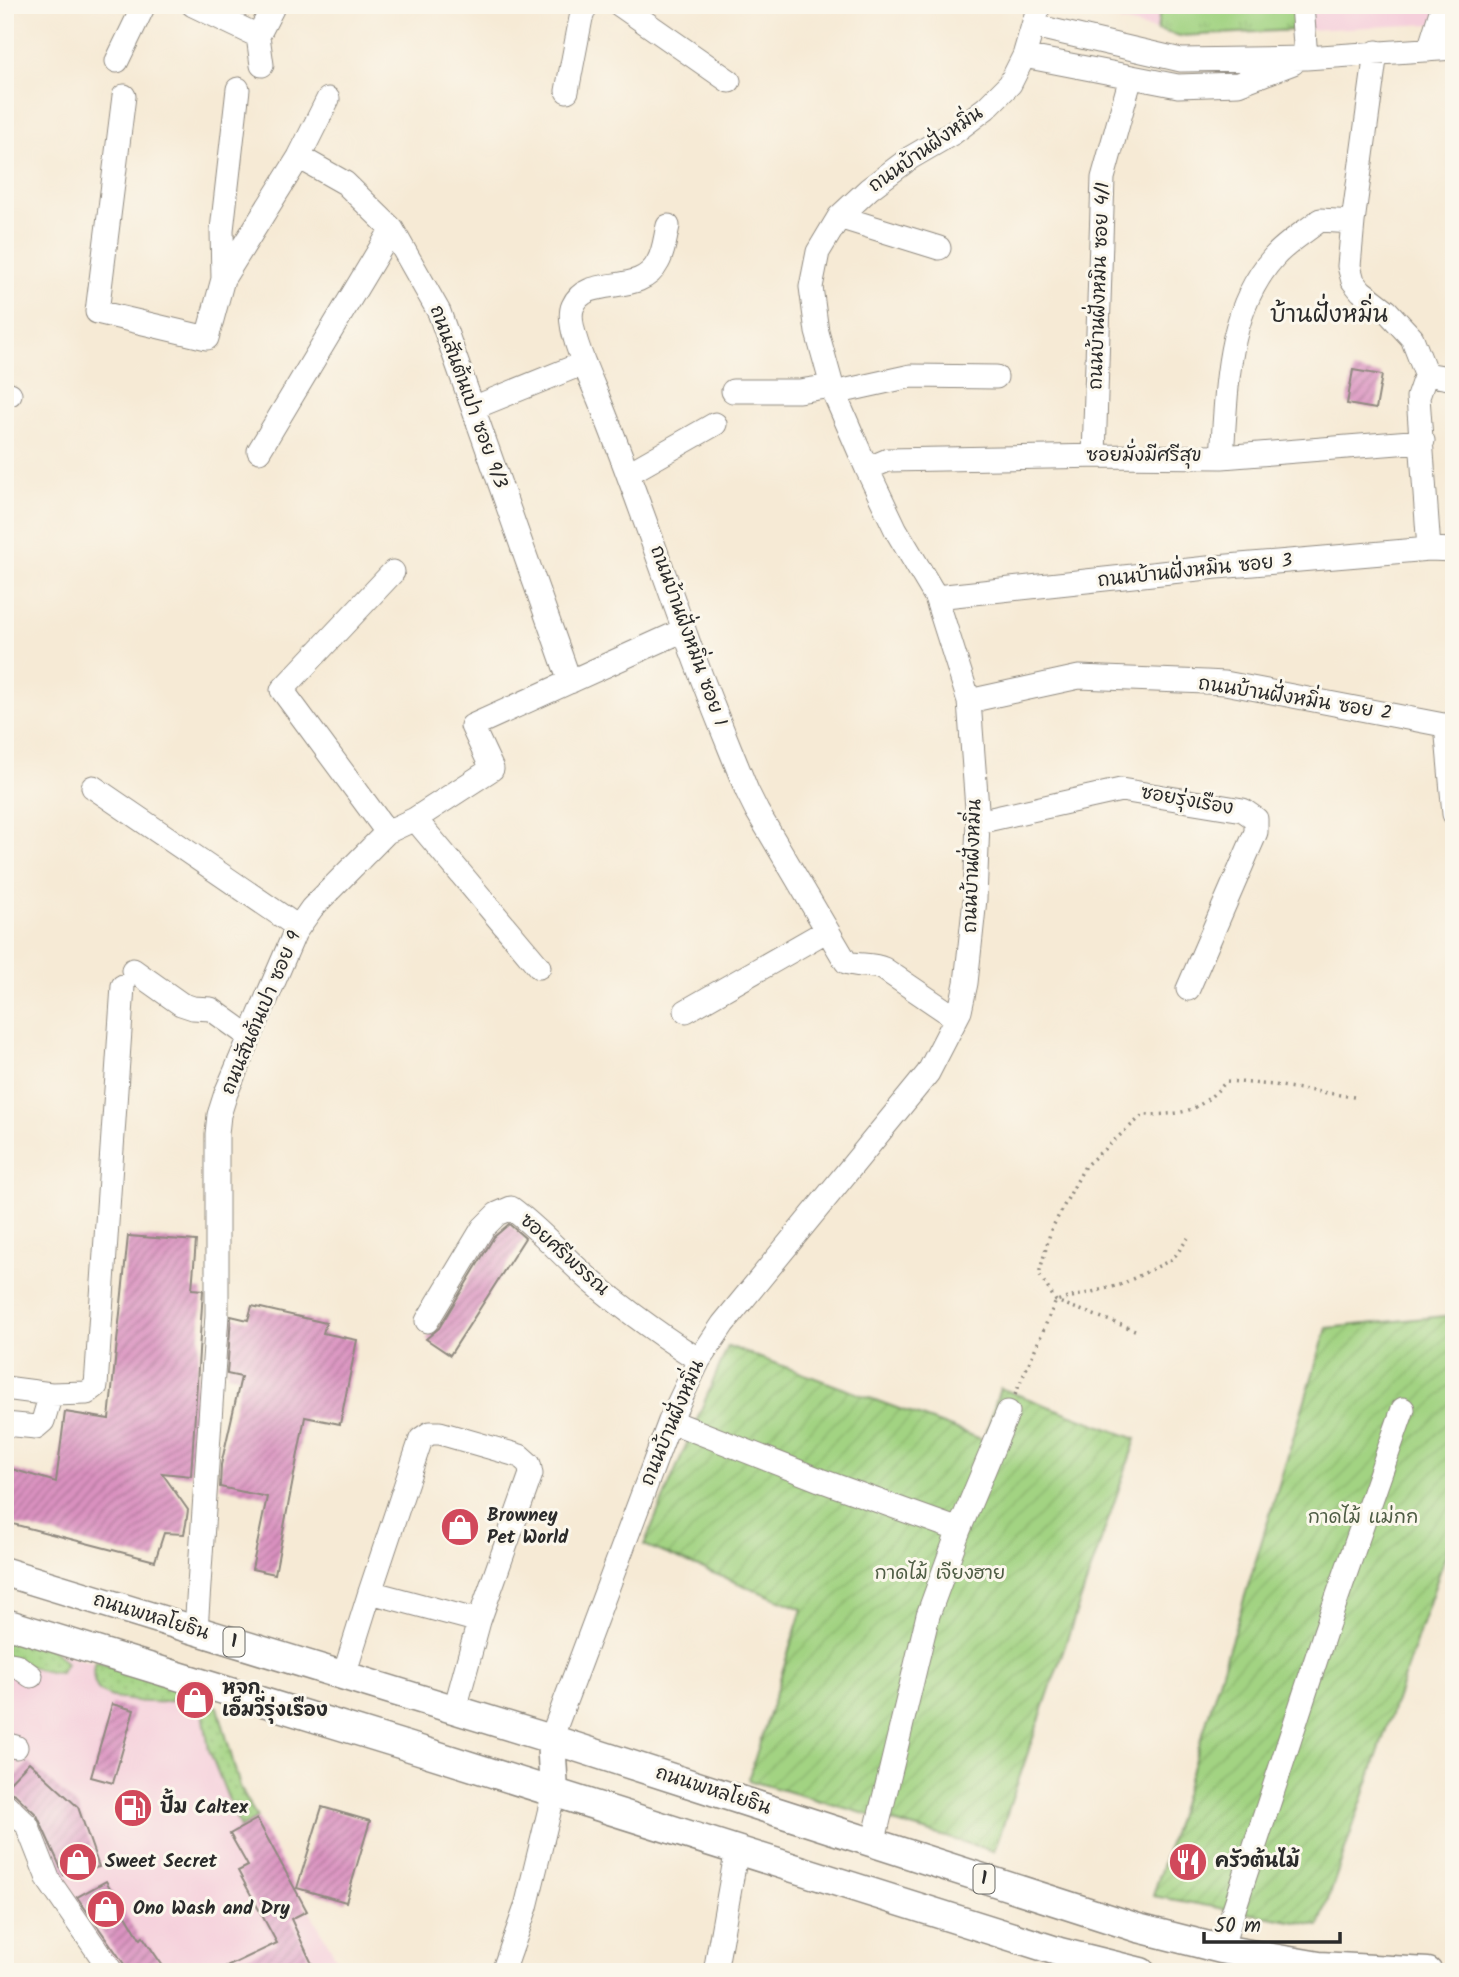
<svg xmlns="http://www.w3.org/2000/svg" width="1459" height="1977" viewBox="0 0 1459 1977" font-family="Kalam,'Playpen Sans Thai',sans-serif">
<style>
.built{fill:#f5cfdb}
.grass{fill:url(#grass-dots);stroke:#667f56;stroke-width:2}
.park{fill:url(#park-tufts);stroke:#667f56;stroke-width:2}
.garden{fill:url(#garden-furrows);stroke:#667f56;stroke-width:2}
.building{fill:url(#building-hatch)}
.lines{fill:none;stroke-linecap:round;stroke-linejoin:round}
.minor-casing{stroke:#908a80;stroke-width:25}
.major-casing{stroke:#908a80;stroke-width:31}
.path{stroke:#908a80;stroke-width:3.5;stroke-dasharray:2 5;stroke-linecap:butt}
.minor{stroke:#fff;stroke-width:23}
.major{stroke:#fff;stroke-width:28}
.labels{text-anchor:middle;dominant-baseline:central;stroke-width:6;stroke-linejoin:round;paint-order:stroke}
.shield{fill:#fbf7ec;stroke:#696865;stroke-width:2}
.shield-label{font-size:18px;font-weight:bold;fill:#2b2b2b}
.street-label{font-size:19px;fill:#2b2b2b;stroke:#fbf7ec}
.poi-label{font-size:19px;font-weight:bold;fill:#2b2b2b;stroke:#fbf7ec;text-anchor:start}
.park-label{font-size:19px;fill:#4f5d45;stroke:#fbf7ec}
.quarter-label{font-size:23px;fill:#2b2b2b;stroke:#fbf7ec}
</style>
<defs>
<pattern id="grass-dots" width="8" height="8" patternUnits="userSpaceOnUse" patternTransform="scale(1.75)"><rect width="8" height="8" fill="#a2d382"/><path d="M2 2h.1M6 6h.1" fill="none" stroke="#8cb570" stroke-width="1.8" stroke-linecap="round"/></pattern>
<pattern id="park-tufts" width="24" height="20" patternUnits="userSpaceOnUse" patternTransform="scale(1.75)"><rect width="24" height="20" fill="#a2d382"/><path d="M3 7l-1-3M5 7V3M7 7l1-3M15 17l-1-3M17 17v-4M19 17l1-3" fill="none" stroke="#8cb570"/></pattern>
<pattern id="garden-furrows" width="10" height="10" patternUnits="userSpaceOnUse" patternTransform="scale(1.75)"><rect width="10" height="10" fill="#a2d382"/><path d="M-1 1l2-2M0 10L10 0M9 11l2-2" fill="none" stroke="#8cb570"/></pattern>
<pattern id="building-hatch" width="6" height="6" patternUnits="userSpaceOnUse" patternTransform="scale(1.75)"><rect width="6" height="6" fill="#da91c0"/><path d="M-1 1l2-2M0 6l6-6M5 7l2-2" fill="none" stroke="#b1779c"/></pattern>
</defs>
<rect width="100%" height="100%" fill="#fbf7ec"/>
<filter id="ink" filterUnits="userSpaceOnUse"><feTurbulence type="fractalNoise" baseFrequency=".0143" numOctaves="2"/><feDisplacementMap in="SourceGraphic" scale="14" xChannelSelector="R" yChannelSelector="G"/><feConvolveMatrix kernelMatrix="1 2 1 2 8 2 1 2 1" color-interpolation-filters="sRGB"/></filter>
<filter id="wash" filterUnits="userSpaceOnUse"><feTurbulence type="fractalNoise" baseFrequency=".00686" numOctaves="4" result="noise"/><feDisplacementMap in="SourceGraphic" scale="28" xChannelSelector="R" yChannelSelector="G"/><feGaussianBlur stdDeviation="1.57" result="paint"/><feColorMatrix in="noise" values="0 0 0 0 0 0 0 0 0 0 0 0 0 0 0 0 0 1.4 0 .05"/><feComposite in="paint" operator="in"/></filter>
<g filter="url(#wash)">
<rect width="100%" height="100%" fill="#f6ead5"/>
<path class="built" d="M1067,5H1454V23L1180,36L1066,8Z
M5,1636L189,1692L218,1707L240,1787L338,1961L316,1972H118L5,1799Z"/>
<path class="grass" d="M5,1636C28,1641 52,1643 66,1663L60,1673C41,1673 24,1663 5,1658Z
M95,1661L189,1692C184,1694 179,1698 174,1700C160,1705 107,1701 98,1689C92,1680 93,1671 95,1661Z
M209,1702L218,1707L240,1787L257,1818L240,1828L209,1750L203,1712Z"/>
<path class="park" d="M1161,5H1295L1297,30L1180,36L1157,30Z"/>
<path class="garden" d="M1454,1315V1530L1319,1926L1153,1896L1327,1328Z
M728,1346L984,1440L1000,1388L1136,1439L994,1851L748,1780L802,1609L644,1545Z"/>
<g id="blocks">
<path class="building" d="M1353,370L1382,375L1376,409L1347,404Z
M509,1224L525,1238L450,1355L426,1339L439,1328L494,1237Z
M128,1236L196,1241L192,1289L203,1290L191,1476L162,1473L188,1510L186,1524L184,1534L164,1533L155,1561L5,1522V1467L56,1482L65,1412L109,1419Z
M252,1306L326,1323L323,1333L357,1340L340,1424L305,1417L275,1574L252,1569L267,1497L220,1487L221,1465L241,1377L227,1374L231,1316L248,1320Z
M112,1704L134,1710L113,1783L91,1777Z
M29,1762L78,1807L99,1867L64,1875L37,1815L15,1794L5,1790V1787Z
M322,1807L370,1821L346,1902L297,1888Z
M257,1819L307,1911L291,1919L313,1966L301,1972H216L277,1943L238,1871L248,1866L230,1834Z
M106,1881L140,1939L143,1937L167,1972H126L124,1964L77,1897Z"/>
</g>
</g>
<g filter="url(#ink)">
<use href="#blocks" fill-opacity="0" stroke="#908a80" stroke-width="2"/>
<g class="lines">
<g class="minor-casing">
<path id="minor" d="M193,5L258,36
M620,5L729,81
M1302,5L1306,58
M1034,26L1181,60L1306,58L1454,48
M1429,50L1443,5
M1376,52L1353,222L1349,266L1353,281L1361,291L1387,311L1412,338L1426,374L1454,379
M1024,56L1178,86L1238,84L1293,63
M117,61L144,5
M262,65L258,36L274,5
M567,91L581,18L586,5
M124,96L97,312L207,338L223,279L299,157L328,99
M299,157L345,183L392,229L439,312L570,682
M839,217L939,248
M668,226C665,238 664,252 658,262C640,298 587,273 573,306C564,326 592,381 600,402C630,476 656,552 683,627C702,682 725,736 747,791L757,811L846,962C858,967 871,963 884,969L956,1018
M223,279L222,230L238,89
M1426,374L1418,397L1429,549
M733,391H799L832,386
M5,393L10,394
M834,393L911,376L996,377
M473,408L584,363
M259,451L392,229
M1094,456L1103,178L1131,77
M1222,457C1227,389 1226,311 1274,257C1286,243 1305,232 1320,220L1353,222
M867,469L888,460L1103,456L1222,457L1423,441
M629,473L715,424
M936,597L1217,567L1429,549L1454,550
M969,701L1079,677L1206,682L1225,683L1454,727
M1446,725L1454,814
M93,787L298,927
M415,819L539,967
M978,822L1121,790L1243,810L1256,819V832L1188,989
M387,832L282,690L393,572
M133,970L181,1004L193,1008L211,1009L250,1037
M686,1011L826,931
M427,1321L483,1228L497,1214L511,1208C538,1228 555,1248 579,1270C616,1304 657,1333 699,1360
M5,1388L51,1394
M670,1421L820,1480L959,1530
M5,1424L36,1427L43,1421L51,1394L87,1393L96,1386L123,986
M370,1592L421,1439L430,1433H440L520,1456L529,1464L531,1474L479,1621
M196,1630L217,1315V1134L219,1115L226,1093L295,932L312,908L387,832L415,819L492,769L472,726L684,630
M5,1663L16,1665L31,1676
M344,1675L370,1592L479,1621L455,1709
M551,1739L670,1421L699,1360L723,1324L928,1073L960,1011L966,983L975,899L978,822L969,701L936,597L896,530L867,469L834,393L817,332L811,287L818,252L839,217L869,189L910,158L953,133L986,108L1010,84L1024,56L1039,5
M5,1744L16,1747
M5,1804L27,1825L49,1881L112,1972
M873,1844L928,1615L959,1530L1008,1412
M1221,1949L1325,1632L1403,1409
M503,1972L526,1907L554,1792
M715,1972L737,1849"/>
</g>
<g class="major-casing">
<path id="major" d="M5,1572L551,1739L1138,1928L1221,1949L1319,1966L1428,1972
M5,1623L410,1747L1060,1952L1141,1972
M551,1739L554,1792"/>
</g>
<path class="path" d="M1135,1330L1056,1301L1039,1274L1051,1230L1085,1166L1143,1115C1187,1114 1196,1113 1227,1081L1274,1085L1354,1097
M1015,1395L1056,1301L1120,1285L1173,1259L1188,1238"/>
<use href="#minor" class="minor"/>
<use href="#major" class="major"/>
</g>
</g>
<defs>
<g id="shop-disc" transform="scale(2.0125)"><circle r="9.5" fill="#d1495b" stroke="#fbf7ec"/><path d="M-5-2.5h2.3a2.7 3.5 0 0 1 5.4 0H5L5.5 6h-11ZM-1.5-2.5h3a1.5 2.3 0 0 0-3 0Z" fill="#fff"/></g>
<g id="fuel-disc" transform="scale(2.0125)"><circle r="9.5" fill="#d1495b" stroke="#fbf7ec"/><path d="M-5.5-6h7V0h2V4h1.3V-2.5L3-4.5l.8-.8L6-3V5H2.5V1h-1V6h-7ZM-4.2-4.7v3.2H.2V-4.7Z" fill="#fff"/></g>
<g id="restaurant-disc" transform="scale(2.0125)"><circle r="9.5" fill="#d1495b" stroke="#fbf7ec"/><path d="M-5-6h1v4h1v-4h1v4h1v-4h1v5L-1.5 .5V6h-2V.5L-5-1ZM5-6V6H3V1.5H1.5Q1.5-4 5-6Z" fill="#fff"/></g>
</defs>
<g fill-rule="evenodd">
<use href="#shop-disc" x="460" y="1527"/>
<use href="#shop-disc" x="195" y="1700"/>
<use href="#fuel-disc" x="133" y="1808"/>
<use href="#shop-disc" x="78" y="1862"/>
<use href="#restaurant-disc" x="1188" y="1862"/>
<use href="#shop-disc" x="106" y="1909"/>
</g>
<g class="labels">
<g class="shield">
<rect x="223.5" y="1627.5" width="21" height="29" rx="5"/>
<rect x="973.5" y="1864.5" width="21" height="29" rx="5"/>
</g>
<g class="shield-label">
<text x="234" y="1642">1</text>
<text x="984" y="1879">1</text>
</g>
<g class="street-label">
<text transform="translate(926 150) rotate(-35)">ถนนบ้านฝั่งหมิ่น</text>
<text transform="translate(1100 286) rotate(-88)">ถนนบ้านฝั่งหมิน ซอย 4/1</text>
<text transform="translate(468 397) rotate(70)">ถนนสันต้นเปา ซอย 9/3</text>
<text x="1144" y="456">ซอยมั่งมีศรีสุข</text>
<text transform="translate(1195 571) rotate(-6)">ถนนบ้านฝั่งหมิน ซอย 3</text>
<text transform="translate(688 636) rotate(70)">ถนนบ้านฝั่งหมิ่น ซอย 1</text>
<text transform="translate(1295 699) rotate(9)">ถนนบ้านฝั่งหมิ่น ซอย 2</text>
<text transform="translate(1187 801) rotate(10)">ซอยรุ่งเรือง</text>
<text transform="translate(973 866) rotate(-88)">ถนนบ้านฝั่งหมิ่น</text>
<text transform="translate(262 1013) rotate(-67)">ถนนสันต้นเปา ซอย 9</text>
<text transform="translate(564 1255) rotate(42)">ซอยศรีพรรณ</text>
<text transform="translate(673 1423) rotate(-67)">ถนนบ้านฝั่งหมิ่น</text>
<text transform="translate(151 1617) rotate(17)">ถนนพหลโยธิน</text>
<text transform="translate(713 1791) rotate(18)">ถนนพหลโยธิน</text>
</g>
<g class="poi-label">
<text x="487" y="1516">Browney<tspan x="487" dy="22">Pet World</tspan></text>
<text x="222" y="1689">หจก.<tspan x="222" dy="22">เอ็มวีรุ่งเรือง</tspan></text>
<text x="160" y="1808">ปั้ม Caltex</text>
<text x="105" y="1862">Sweet Secret</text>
<text x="1215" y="1862">ครัวต้นไม้</text>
<text x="133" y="1909">Ono Wash and Dry</text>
</g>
<g class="park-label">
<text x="1363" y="1518">กาดไม้ แม่กก</text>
<text x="940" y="1574">กาดไม้ เจียงฮาย</text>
</g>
<g class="quarter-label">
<text x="1329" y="316">บ้านฝั่งหมิ่น</text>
</g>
</g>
<rect width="1459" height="1977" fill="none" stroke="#fbf7ec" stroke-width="28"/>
<path d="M1204 1932v10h136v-10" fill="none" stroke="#2b2b2b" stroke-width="3.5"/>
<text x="1214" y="1932" font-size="21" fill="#2b2b2b" stroke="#fbf7ec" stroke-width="5" paint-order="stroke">50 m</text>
</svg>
